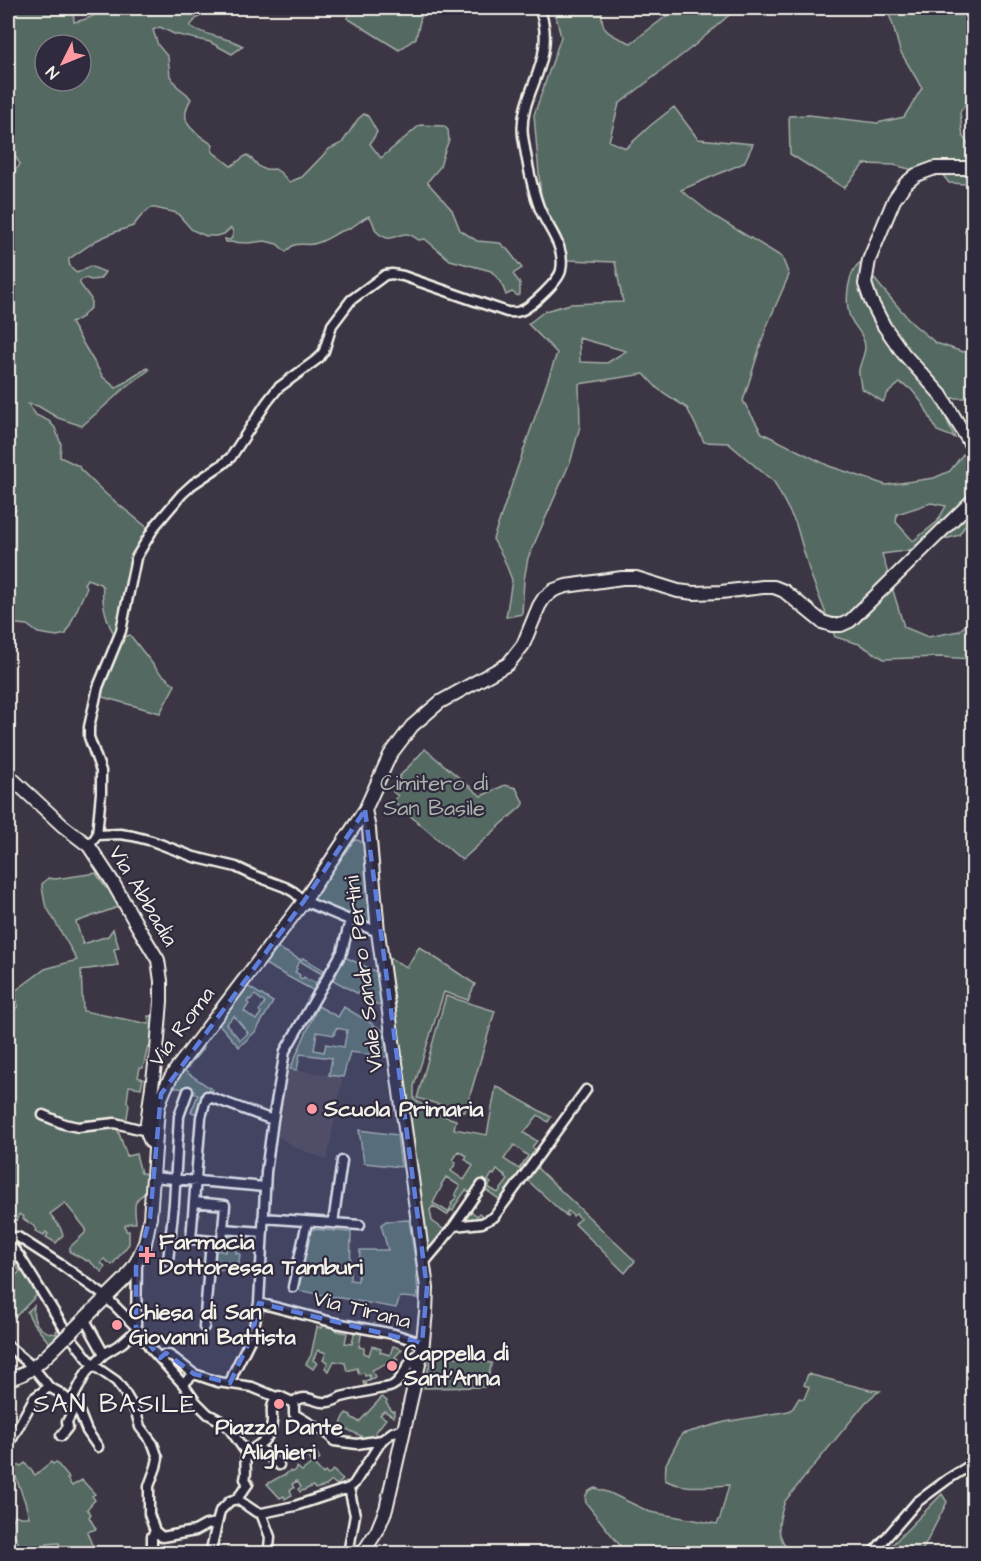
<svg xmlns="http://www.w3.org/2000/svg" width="981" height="1561" viewBox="0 0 981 1561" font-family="'Architects Daughter',sans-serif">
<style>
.built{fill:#4c424c}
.green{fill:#556963;stroke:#a4ada6;stroke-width:1.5;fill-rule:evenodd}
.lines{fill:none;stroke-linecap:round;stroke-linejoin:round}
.street-casing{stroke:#f4f1e8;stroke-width:13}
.secondary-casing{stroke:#f4f1e8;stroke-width:16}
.street{stroke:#2f2a3d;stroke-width:8}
.secondary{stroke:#2f2a3d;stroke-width:12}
.secondary-bridge-casing{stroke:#f4f1e8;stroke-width:16;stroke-linecap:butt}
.secondary-bridge{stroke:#2f2a3d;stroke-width:12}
.marked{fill:#5e7fdd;fill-opacity:0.2;stroke:#5e7fdd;stroke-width:4.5;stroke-dasharray:12 8;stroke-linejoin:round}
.poi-dot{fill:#ff9aa2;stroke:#2f2a3d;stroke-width:2}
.labels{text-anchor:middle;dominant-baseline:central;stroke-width:4.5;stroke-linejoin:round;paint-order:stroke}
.park-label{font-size:22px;fill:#acb4ac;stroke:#2f2a3d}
.street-label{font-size:22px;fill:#f4f1e8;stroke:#2f2a3d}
.poi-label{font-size:22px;font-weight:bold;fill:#f4f1e8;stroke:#2f2a3d;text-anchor:start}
.quarter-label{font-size:26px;letter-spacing:1.5px;fill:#f4f1e8;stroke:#2f2a3d}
</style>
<rect width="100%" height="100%" fill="#3c3544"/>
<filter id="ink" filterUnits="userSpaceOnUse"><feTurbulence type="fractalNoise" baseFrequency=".0167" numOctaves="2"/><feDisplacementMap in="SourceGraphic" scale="12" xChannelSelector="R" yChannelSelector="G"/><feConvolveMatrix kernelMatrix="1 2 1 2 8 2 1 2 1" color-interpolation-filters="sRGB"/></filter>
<g filter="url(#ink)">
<path class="built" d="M288,1069L343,1077L327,1160L294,1147L276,1135Z"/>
<path class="green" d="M8,8H73L74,22C86,20 96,16 104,8H212L196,19L190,26C206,37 226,36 243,46L232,54L210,42L174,34L160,27L153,30L158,45L168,57L170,76L177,86L187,94L191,99C176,124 195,132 213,145L212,149L213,152L231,166L247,155C260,163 254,171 275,169L281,173L289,182L302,177L329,149L342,143L358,119L364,114L368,116L377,132L370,144L381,158L420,125L444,126L448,130L449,140L444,153L440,167L428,181V183L452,210L460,230L477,241L500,243L508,250L522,268L513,274L520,283V294L518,296L512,292L506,295L501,282L491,271L450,260L425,239L419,240C415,238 411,234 406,234C396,234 391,244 378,233C373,228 374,221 369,216C361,219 356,226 348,229C345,230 342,231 339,232C332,236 325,241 317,243C304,248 297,238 286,252L277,244L265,241L248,243L226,242L225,239L230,240C233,237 234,231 231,228L224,234L216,236H206L192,230L177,213L155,208H151L142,215L133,226L115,232L97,240L69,259C68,264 72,271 77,273L90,266L105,272L100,279L91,280L85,278L80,281V284L91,299V307L82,317L71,323L103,377L116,388L147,368L149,370L126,387L82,426L58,418L38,406L28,404L36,415L49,421L55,428L61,444L60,457L79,466L80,469L107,495L149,529L133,558L116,636C107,626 101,600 103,587L100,584L87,579L84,584L87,587L66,634L57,636L38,633L27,625L8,623V513L16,510L8,497V249L13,247C11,238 11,230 8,222V176L14,183C10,170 16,173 20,164L15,156L8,153ZM45,45H81V81H45Z
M354,8H423L416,38L399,50L347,18Z
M554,8H603C598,32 611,35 631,43L677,8H737L695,45L619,104L609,141L626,148L651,125L674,107L698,139L753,144L744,163L681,190L714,216L782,257L789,275L766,328L743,401L762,433L829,466L886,485L934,478L950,471L963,454L973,461V513L959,535L905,551L882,554L904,627L928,637L959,631L973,618V659L940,657L884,659L859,644L835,637L810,573L796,524L774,482L728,443L704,442L687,408L658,389L644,374L579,384L580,426L571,460L528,558L524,580L522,614L506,617L512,580L503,557L493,539L557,353L528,324L545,311L570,304L623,302L615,262L568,260L541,198L534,115L561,37ZM579,338L626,351L607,363L580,362ZM931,503L946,506L937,522L913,541L896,522L897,514Z
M886,8H973V82L965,105L960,112L963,137L973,150V177L966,184L949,183L935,165L913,170L894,165L864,164L844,188L790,154L789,116L809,115L877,123L904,117L922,88L900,51L892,22Z
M861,262L881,287L913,324L936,343L963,352L973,349V395L964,398H953L943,412L955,438L937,431L923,404L911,389L900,383L888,393L883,402L861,388C861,383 858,375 859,370C860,362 865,355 865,347C864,332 852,326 849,314C845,299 848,270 861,262Z
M130,635L158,671L175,685L160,713L99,696L121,641L124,637Z
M425,749L481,796L505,785L516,788L524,804L462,860L393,801L398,796L393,792L402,782L398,778Z
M356,840L360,841L366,847L375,924L310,901L352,841Z
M96,873L106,888L111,886L121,906L76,922L83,944L108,936L113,929L119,948L114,949L118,965L81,970L83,1011L149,1024L148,1016H157L153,1048L148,1047L143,1068H140L138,1077L143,1079L141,1088L129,1086L127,1101L129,1105L126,1123L116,1125L127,1156L136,1154L141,1173L148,1174L147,1192C131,1201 135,1206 136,1223H130L125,1225L126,1231H129V1244L112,1265L104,1259L101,1263L105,1266L102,1272L88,1260L87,1261L70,1252V1247L85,1233L86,1229L65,1203L50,1214L60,1227L63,1235L56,1243L46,1237L48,1234L46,1232L44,1235L35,1231L36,1229L34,1227V1226L23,1219L24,1217L19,1214L16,1221L8,1215V1011L18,1007L15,991L45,969L77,960L45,904L42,887V884L48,878L55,879Z
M419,947L475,984L468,1000L444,992L414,1086V1099L435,1113L456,1120L454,1129L487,1135L496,1086L551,1117L548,1122L538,1115L524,1133L537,1141L532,1147L538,1152L494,1213L480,1221L453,1225L427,1255L387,957L407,967ZM514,1145L528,1156L519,1169L504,1159ZM459,1151L467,1156L465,1159L473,1166L464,1180L451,1171L456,1163L453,1160ZM497,1170L505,1175V1177L508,1180L498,1193L488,1187L491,1183L488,1181L492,1174L494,1175ZM446,1177L460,1186L455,1195L457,1196L451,1204L452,1205L448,1212L433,1203L442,1186L441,1185ZM466,1190L472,1194L446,1231L432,1221L430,1210L433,1206L447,1215L451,1210L453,1211L456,1204ZM486,1190L500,1200L490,1215L488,1214L487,1216L485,1215L483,1216L479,1213L477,1216L471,1211Z
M278,948L301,960L303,958L327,972L316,992L263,963L268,958L270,959ZM300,961L322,974L316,983L310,980L309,981L304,977L302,979L299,977L300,975L295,972L297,969L296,967Z
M345,957L377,972L382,1007L333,980Z
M247,986L273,1002L256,1031L239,1047L218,1023ZM255,995L265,1003L259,1011L261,1013L256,1020L244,1011L249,1004L247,1002L249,999L250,1000ZM234,1016L248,1033L240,1040L226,1024Z
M446,996L495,1011L465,1112L417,1098Z
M318,1006L338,1017L344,1007L384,1031L387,1057L350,1052L343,1077L329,1075L332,1058L300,1054L297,1070L290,1069ZM336,1028L347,1030L344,1047L326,1044L324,1052L314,1050L317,1032L334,1035Z
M201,1042L203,1044L204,1047L185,1071L213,1090V1094L205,1092L201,1103L198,1114L191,1112L198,1095L192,1093V1091L170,1086Z
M359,1130L397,1135L401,1167L364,1163Z
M534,1165L635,1261L625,1273L575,1224L580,1218L576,1214L573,1216L568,1211L566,1213L568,1215L567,1216L563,1213L525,1178Z
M409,1220L416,1265L418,1296L416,1298L400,1297L396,1308L296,1290L311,1229L351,1232L350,1280L358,1281L360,1250H388L381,1225L386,1221Z
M230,1236H237L236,1253L240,1254L238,1271L213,1269L215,1250L226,1252V1238Z
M8,1245L32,1282L38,1294L16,1316L8,1319V1275L13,1279L20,1271L8,1260Z
M34,1306C31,1322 40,1333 57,1334L56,1331L60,1329L63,1332L50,1344L33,1323L27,1312Z
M323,1321L338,1326L337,1331L347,1333L345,1343L352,1344L355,1329L362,1330L359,1347L364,1348V1353L369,1355L372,1346L381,1349L380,1352L390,1355L393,1346L402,1349L395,1357L398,1359L395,1364L388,1365L387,1363L372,1370L375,1377L365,1382L368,1389H365L363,1382L370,1379L369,1375L365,1376L364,1373L359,1374L357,1368L347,1371L345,1363L334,1361L329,1371L325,1368L328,1362L323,1360L326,1353L318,1350L313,1360L317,1363L313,1369L306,1364L311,1355L317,1327L322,1328Z
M432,1352L466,1359L492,1363L485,1387L424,1388Z
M808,1374L870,1390L880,1391L875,1394L866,1402L785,1501C777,1524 775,1535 791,1553H626L586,1503C584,1495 587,1491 595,1488L610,1493L650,1512L717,1524L720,1518L729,1485C709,1486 683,1490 665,1480L666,1464L682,1434L725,1422L789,1411L793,1408L799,1398L804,1399L809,1387L804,1385Z
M382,1397L387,1401L386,1403L392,1411H394V1417L384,1411L380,1415L386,1419L375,1433L379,1437L361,1439V1436L340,1426L346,1413L351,1415V1417L359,1422Z
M317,1453L320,1459L314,1464L323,1474L325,1472L328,1475L333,1470L343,1480L337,1485L332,1481L326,1486L315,1489L313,1486L300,1492L298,1489L301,1487L297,1481L292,1484L294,1488L290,1490L292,1495L285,1499L284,1496L280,1498L267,1484L283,1475H285L289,1471L293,1472L297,1467L302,1471L312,1463L308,1458Z
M51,1462L53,1464L56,1462L69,1478L67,1479L72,1486L82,1480L95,1494L92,1496L95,1500L87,1509L91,1514L89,1517L96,1529L87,1532L92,1545H93V1553H75V1551L61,1553L59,1543L47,1544L48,1553H15L18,1542L11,1526L15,1515L20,1517H29L25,1502L14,1472L10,1470L8,1465L21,1466L25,1463L35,1475Z
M942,1494L947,1502L921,1553H881L892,1545Z"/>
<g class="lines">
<g class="street-casing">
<path id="street" d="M974,225L971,231L974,240
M97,835L120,834L133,836L152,841L194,857L236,867L253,875L285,887L294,892L304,901L378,932
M89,846L97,835L101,793V771L89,737V727L98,687L121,631L136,558L155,526L182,494L193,484L223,464L231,457L267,402L278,388L319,358L324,351L332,325L351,300L385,275L392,274L403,276L507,312C511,312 516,313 520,311C529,309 560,280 561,270C566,246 547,228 539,207C532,188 526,156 523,136C519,104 541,78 544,48C546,34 544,20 539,8
M43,1115L64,1124L78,1127L115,1123L147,1131
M152,1177L265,1187
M194,1202L225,1205L222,1242L191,1239L201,1117L207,1096L273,1120
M263,1218L360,1225
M333,1223L342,1161
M454,1226L482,1185
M223,1229L263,1232
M168,1261L174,1203L179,1116L188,1091
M423,1264L439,1245L454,1226L482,1223L494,1217L586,1090
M293,1287L307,1222
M259,1303L336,1323L394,1334L422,1343
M84,1318L104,1354
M136,1327L137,1262
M204,1327L211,1241
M8,1346L33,1367L49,1387L60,1393L71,1402L79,1411L87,1431L98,1447
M160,1358L163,1355H169L175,1359L194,1374
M230,1383L234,1372L252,1336L259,1303L266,1172L273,1120L285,1051L342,952L350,920
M183,1384L194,1374L218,1382L252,1387L276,1397L279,1396L292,1402C311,1392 312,1404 328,1402C333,1402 337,1399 341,1397C353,1394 366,1392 378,1389C383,1388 388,1388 392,1386C406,1379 406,1359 422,1351
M71,1402L86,1373L93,1365L104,1354L122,1343L138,1329
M292,1402L294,1407V1414L331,1436L334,1441L357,1444L382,1440
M61,1436L68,1427L67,1422L73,1410L71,1403
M8,1446L34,1398L49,1387
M258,1447L279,1465
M237,1499L256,1512L262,1513L295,1506L349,1488L354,1484L382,1440L393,1432L403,1430
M261,1513L270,1537L269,1548L273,1554
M216,1523L206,1525L195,1531L162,1537L155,1531L149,1514V1486L156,1467L158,1458L153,1444L140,1427L136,1412L123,1390L116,1381L93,1365L66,1331L20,1257L10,1245L11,1239L14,1237H18L63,1266L106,1297L136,1327L151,1349L183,1384L195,1401L208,1414L221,1421L229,1428L248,1455
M152,1554V1536L155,1531
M210,1554L220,1511L230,1501L237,1499L248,1484L245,1479C248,1471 243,1462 247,1455C254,1445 265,1445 270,1431C274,1422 271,1415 272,1407C273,1403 275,1400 276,1397
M348,1554L355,1515L349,1488
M872,1554L917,1502L948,1479L974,1463"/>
</g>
<g class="secondary-casing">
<path id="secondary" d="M974,168H935L916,175L905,184L894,200L869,260L865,284L871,301L884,326L903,353L941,395L974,450
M8,775L63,826L89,846L112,881L138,927L158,960L161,981V1001L157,1050L147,1123L148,1135L151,1142L155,1143
M71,1332L126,1278L137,1261L145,1243L150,1218L158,1108C162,1093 168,1081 177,1068L304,901L365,810L390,755L412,726L440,702L508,664L523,645L539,606L544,598L554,590L566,586L622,578H636L678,591L694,593L721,592L763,587H774L784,591L822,622L832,625H841L850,621L974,499
M8,1379C31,1375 49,1353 66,1337
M362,1554L377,1531L386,1509L422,1351L426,1312L427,1288L378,932L369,829L365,810"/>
</g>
<use href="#street" class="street"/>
<use href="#secondary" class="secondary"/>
<g class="secondary-bridge-casing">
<path id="secondary-bridge" d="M66,1337L71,1332"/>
</g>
<use href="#secondary-bridge" class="secondary-bridge"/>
</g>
</g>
<path class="marked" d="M365,810L427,1288L422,1343L259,1303L252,1336L230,1383L194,1374L166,1353L160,1358L136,1327V1267L150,1218L161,1094L304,901Z"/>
<g class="poi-dot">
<circle cx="312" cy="1109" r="6"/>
<path d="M144 1246h6v6h6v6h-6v6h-6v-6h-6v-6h6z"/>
<circle cx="117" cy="1325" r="6"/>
<circle cx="392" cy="1366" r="6"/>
<circle cx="279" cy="1404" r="6"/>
</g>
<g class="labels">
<g class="park-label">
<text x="434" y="783">Cimitero di<tspan x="434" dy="25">San Basile</tspan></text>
</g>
<g class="street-label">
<text transform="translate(143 896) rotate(59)">Via Abbadia</text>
<text transform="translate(364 974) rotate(-97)">Viale Sandro Pertini</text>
<text transform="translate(182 1027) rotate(-53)">Via Roma</text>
<text transform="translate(362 1310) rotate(14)">Via Tirana</text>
</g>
<g class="poi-label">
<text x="324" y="1109">Scuola Primaria</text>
<text x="159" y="1242">Farmacia<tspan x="159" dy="25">Dottoressa Tamburi</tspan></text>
<text x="129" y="1312">Chiesa di San<tspan x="129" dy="25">Giovanni Battista</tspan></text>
<text x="404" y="1353">Cappella di<tspan x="404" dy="25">Sant'Anna</tspan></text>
<text x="279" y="1427" text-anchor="middle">Piazza Dante<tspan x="279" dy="25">Alighieri</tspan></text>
</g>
<g class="quarter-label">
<text x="115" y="1404">SAN BASILE</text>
</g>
</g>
<rect width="981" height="1561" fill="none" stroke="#2f2a3d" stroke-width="30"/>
<rect x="15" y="15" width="951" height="1531" fill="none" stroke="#f4f1e8" stroke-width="2" filter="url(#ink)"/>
<g transform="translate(63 63) rotate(227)"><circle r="28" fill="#2f2a3d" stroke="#7e7a81" stroke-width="1.5"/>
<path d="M0-4.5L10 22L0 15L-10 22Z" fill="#ff9aa2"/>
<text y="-9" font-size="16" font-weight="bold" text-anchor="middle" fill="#f4f1e8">N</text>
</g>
</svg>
